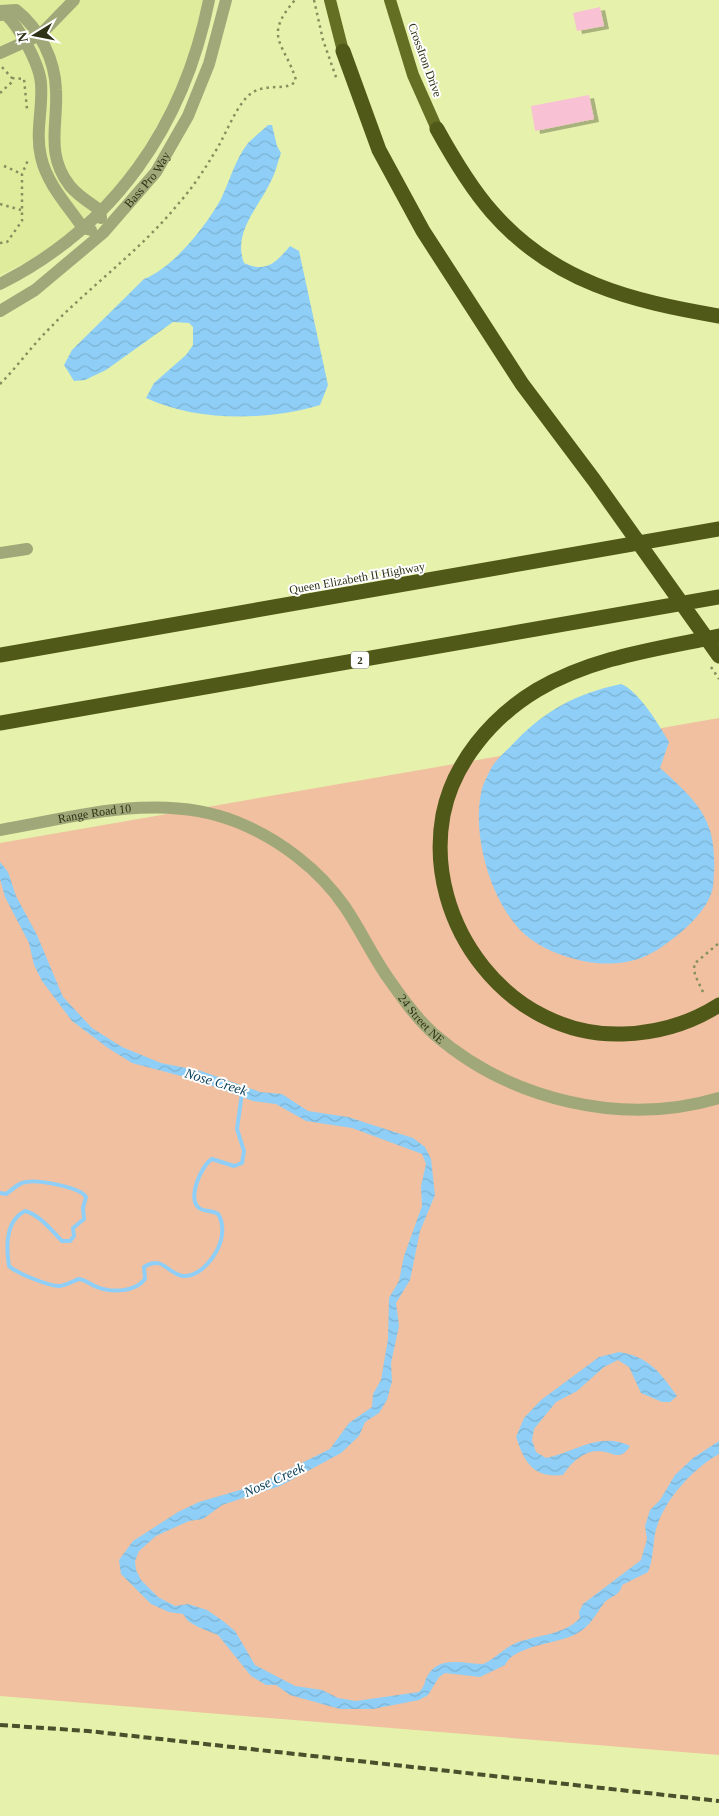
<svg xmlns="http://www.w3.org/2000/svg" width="719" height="1816" viewBox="0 0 719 1816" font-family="'Times New Roman',serif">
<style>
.built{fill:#dfec9c}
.grass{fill:#f0c0a0}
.water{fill:url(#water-waves)}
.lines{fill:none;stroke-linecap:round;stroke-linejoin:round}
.stream{stroke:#8fcff7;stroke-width:4}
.building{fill:#f9c1d4;filter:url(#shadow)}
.path{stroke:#878f5e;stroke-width:2.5;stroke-dasharray:2.5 4;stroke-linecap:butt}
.minor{stroke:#a0a879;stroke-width:12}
.major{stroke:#656f23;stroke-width:12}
.highway{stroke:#515918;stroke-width:15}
.rail{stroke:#4a4f2c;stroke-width:4;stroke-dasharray:8 4;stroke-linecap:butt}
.labels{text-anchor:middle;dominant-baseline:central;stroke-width:4;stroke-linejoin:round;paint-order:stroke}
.shield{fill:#fff;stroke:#6c6f5b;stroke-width:1}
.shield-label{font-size:11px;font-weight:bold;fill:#2d3115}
.street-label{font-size:12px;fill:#2d3115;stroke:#fff}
.water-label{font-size:14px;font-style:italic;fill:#0b405a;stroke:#fff}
</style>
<defs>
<pattern id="water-waves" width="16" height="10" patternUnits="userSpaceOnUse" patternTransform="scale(1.25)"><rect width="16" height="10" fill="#8fcff7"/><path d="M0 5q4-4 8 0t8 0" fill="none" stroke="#7cb2d3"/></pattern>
<filter id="shadow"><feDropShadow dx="5" dy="3" stdDeviation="0" flood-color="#0004"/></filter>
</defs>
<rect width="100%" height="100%" fill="#e6f2ab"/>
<path class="built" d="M0,0H206L183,82L125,179L59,242L36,257L0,275Z"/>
<path class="grass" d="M719,718V1755L0,1696V843Z"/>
<path class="water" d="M268,125H272L277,146L281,153C278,161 276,171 272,179C260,206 232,232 244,263C266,273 276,263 290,246L299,251L328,385L320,405C266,421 198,422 146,398L154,383L186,355L193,345V327L189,323L173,322L106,370L85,380L74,381L64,365L72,350L144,279C173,268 206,226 221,199C230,180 235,160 248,143C254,137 262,131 268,125Z
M621,684C639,691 659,725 669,742L660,768C704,807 719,824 713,887C708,911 683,932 663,946C639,963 617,966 588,962C568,958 549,952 532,940C493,913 470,835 482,789C484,782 489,772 493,765C498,758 505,752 511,746C543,711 575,694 621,684Z
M0,862L8,872L16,896L37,935L63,997L92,1028L122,1047L161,1063L201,1071L260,1092L282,1094L308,1111L348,1117L413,1138L425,1147L431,1159L435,1195L420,1231L410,1280L396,1303L399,1326L391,1363L392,1381L387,1400L379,1413L365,1422L359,1436L341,1453L280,1486L222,1505L203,1519L189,1521L156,1536L139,1551L135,1561L136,1570L141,1580L158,1597L175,1606L188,1604L207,1610L223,1621L235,1631L255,1665L295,1686L322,1690L338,1698L356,1701L419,1692C425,1687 424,1681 428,1675C440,1655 465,1664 483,1664C495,1659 504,1648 516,1643C537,1635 564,1635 580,1618L579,1612L583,1604L641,1560L647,1539L645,1526L650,1510L660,1500L675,1475L693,1458L719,1441V1454C692,1469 661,1503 655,1534C653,1546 653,1560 648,1572L622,1585C620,1596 610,1596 604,1603C595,1615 591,1626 576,1634C558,1644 514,1645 505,1665L480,1677L445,1673L439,1677L428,1695L419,1700L373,1709H340L290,1695L276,1685H266L251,1676L218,1635L198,1627L188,1621L183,1614L169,1612L151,1604L121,1574L119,1560L133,1541L178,1512L199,1502L257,1485L330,1449L349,1423L372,1407L373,1394L381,1380L388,1339L389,1298L399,1281L404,1256L422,1206L421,1186L426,1164L422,1154L352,1128L306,1121L276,1104L253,1101L196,1080L132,1063L108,1048L72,1021L42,981L34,965L29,943L5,897L0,879Z
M619,1352C649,1357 660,1372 677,1396L670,1402H662L641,1393L629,1367L618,1360L604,1367L577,1391L556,1402L534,1429L532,1440L536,1452L546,1458C575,1452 600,1431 630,1446C619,1463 613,1451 598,1451C583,1451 571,1463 563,1475C533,1478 525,1463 516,1437L524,1418L541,1400L599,1357Z"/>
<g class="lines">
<path class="stream" d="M0,1193L6,1194C11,1191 16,1185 22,1183C34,1178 80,1187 86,1197L83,1208L84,1219L73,1228L74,1236L70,1241H62C52,1231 40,1215 25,1211C5,1221 6,1247 9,1266C16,1273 51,1287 60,1286C67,1285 73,1281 79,1279C86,1280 91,1285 97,1287C112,1293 135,1292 145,1279L144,1267C164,1255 167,1274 183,1276C201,1277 217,1255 221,1240C223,1232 223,1221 218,1214C212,1210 204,1212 199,1208C187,1198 201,1166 212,1159L234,1166L242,1163L244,1151L237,1129L242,1093"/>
</g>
<path class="building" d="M600,7L604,26L577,31L573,13Z
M589,95L594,119L535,131L531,106Z"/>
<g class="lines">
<path class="path" d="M314,0L323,40L337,80
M12,78L24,79L27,109
M0,93L12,82V78L0,65
M4,166L22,174
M0,204L21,210
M0,243L7,242L22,221V174L28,160
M0,384C17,367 31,347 48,330C90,286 140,251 179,203C194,186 206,167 218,147C227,131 234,112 246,98C263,79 288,94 296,80C285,43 262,38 295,0
M711,667L719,679
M703,992L695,975L694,964L719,943"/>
<g class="minor">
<path d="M0,11L16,10C40,29 55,60 56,90C58,125 45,154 70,186C78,196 90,203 100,210L101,218"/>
<path d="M0,15L5,14C19,26 40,65 41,84C43,109 35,132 41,157C47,184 68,206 83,228L91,230"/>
<path d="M0,53L40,35L74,0"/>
<path d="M0,284C115,226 184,125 209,0"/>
<path id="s1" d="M0,311L35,290L103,233L156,172L188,116L209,64L226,0"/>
<path d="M0,553L27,549"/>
<path id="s2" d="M0,830C77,817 161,791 237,822C279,839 319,869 345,907C360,929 371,953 386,975C400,995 416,1018 434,1034C510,1100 622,1127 719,1098"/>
</g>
<path class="major" d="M330,0L343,51
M390,0L413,75L437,129"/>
<path class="highway" d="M343,51L379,150L423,231L522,384L594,480L719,656
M437,129C453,158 470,187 492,212C553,282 631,301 719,316
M719,636C657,649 593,657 537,690C492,717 453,763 443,815C423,924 510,1038 623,1034C659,1033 689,1024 719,1005
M0,655L719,529
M0,723L719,597"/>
<path class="rail" d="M0,1725L88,1731L719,1801"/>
</g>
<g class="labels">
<rect class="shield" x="351" y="651.5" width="18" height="17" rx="4"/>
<g class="shield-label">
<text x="360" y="660">2</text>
</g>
<g class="street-label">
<text transform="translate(425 60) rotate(70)">CrossIron Drive</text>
<text stroke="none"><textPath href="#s1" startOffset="199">Bass Pro Way</textPath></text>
<text transform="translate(357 578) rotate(-10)">Queen Elizabeth II Highway</text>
<text stroke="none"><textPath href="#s2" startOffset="96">Range Road 10</textPath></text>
<text stroke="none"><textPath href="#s2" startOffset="516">24 Street NE</textPath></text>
</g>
<g class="water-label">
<text transform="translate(216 1082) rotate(17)">Nose Creek</text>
<text transform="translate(274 1480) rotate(-24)">Nose Creek</text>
</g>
</g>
<g transform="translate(35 35) rotate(260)" stroke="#ffffff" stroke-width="4" paint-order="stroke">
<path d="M0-4L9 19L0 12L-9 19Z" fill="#2d3115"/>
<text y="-8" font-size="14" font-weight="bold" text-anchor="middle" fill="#2d3115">N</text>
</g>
</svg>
